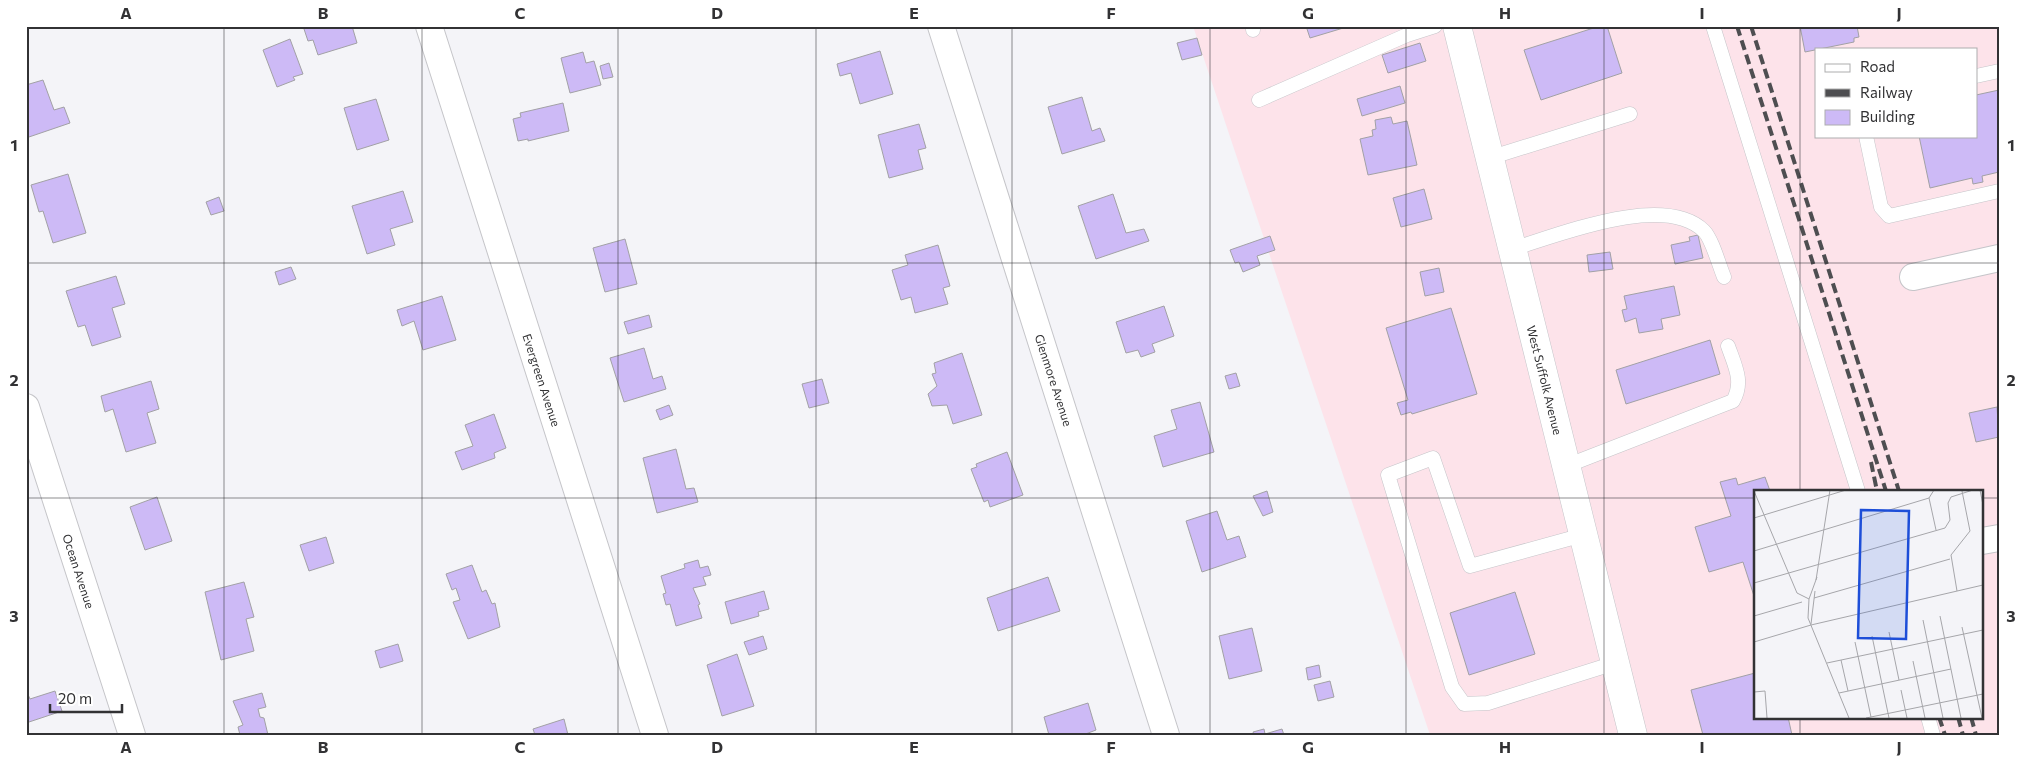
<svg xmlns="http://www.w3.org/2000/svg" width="2025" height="761" viewBox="0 0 2025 761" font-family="Commissioner,sans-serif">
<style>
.industrial{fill:#fde3ea;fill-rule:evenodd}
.building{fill:#cdbaf6;stroke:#a2a1a5}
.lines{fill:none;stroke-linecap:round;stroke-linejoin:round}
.service-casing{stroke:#c5c5c9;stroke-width:15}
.minor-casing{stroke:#c5c5c9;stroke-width:28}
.secondary-casing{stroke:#c5c5c9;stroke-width:29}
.service{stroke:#fff;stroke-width:14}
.minor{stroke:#fff;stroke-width:26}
.secondary{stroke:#fff;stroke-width:28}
.rail{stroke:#4e4e51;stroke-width:4;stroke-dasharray:10 5;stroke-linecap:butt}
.grid{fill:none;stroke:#323234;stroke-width:1;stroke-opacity:0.55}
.labels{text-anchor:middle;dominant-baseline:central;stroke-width:4;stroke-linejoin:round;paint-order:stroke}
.street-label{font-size:12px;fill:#323234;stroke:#fff}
.inset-road{fill:none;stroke:#a6a6aa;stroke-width:1}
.view{fill:#1d4ed8;fill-opacity:0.15;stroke:#1d4ed8;stroke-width:2.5}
.inset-edge{fill:none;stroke:#323234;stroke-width:2.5}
.neatline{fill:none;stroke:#323234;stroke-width:2}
.grid-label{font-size:16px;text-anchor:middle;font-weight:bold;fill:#323234}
</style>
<rect width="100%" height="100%" fill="#f4f4f8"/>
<path class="industrial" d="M1193,26H1999V735H1430ZM1816,49H1976V136H1816ZM1755,491H1981V717H1755Z"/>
<path class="building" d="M303,26H352L357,43L318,55L313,40L308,41Z
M1306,26H1350L1310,38Z
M1600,26H1607L1622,73L1541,100L1524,50Z
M1800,26H1857L1859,37L1854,38V42L1805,52Z
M1197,38L1202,55L1182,60L1177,43Z
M290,39L303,74L293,77L295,80L277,87L263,50Z
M1420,43L1426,61L1388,73L1382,55Z
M880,51L893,94L860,104L851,73L840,76L837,64Z
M583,52L586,63L594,61L601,85L570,93L561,58Z
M609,63L613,77L603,79L600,66Z
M43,80L54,110L64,107L70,123L26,138V85Z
M1400,86L1405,103L1362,116L1357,99Z
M1999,90V172L1982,176L1983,182L1973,184L1972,178L1930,188L1919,136H1976V95Z
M1082,97L1092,131L1100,128L1105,141L1062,154L1048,107Z
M376,99L389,140L357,150L344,108Z
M563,103L569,131L528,141V139L518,141L513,119L521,117L520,113Z
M1391,117L1393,124L1407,121L1417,165L1368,175L1360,139L1373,136L1372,130L1376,129L1375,120Z
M919,124L926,148L918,150L923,169L889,178L878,135Z
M68,174L86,233L53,243L43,211L39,212L31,185Z
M1424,189L1432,219L1401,227L1393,198Z
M403,191L413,222L390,229L395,245L367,254L352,206Z
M1113,194L1126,233L1144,229L1149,241L1096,259L1078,206Z
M219,197L224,211L211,215L206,202Z
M1698,235L1703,258L1675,264L1671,245L1690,241L1689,237Z
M1270,236L1275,250L1257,256L1260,265L1243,272L1239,262L1235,263L1230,250Z
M625,239L637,284L605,292L593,248Z
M938,245L950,286L943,288L948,304L915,313L911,297L901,300L892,270L908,265L905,255Z
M1610,252L1613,269L1589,272L1587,255Z
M291,267L296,279L279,285L275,272Z
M1439,268L1444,292L1425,296L1420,272Z
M116,276L125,304L112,308L121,337L92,346L85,325L78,327L66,291Z
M1674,286L1680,315L1661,319L1663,329L1639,333L1636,318L1625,322L1622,310L1627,309L1624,296Z
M442,296L456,340L423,350L414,321L402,326L397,310Z
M1164,306L1174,336L1152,344L1155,352L1141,357L1138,350L1126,353L1116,322Z
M1451,308L1477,394L1412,414L1411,412L1401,415L1397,403L1408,400L1386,328Z
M649,315L652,327L628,334L624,322Z
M1710,340L1720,374L1626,404L1616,370Z
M644,348L653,379L662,376L666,389L624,402L610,358Z
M962,353L982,415L953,424L947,405L932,406L928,394L937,386L932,374L936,373L934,363Z
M1236,373L1240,386L1229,389L1225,376Z
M822,379L829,403L809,408L802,384Z
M151,381L159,409L147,413L156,443L126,452L113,409L105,412L101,396Z
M1200,402L1214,452L1163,467L1154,436L1177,429L1171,410Z
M669,405L673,415L660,420L656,410Z
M1997,407L1999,437L1976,442L1969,413Z
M494,414L506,448L494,453L495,458L462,470L455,452L473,446L465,425Z
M676,449L686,489L694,488L698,502L657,513L643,458Z
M1007,452L1023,495L990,507L988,500L984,502L971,469L977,467L976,464Z
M1765,477L1770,491H1755V599L1743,562L1709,572L1695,527L1731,516L1720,482L1736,478L1738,485Z
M1267,491L1273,512L1263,516L1253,496Z
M157,497L172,541L145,550L130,507Z
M1217,511L1227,540L1239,536L1246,557L1202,572L1186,521Z
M326,537L334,563L309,571L300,545Z
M698,560L700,568L708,566L711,575L703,577L706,585L693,588L700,604L698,605L702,618L676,626L670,604L666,605L663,594L666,593L661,576L685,568L684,564Z
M472,565L482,592L486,590L492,604L495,603L500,627L468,639L453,602L460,600L456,588L452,590L446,574Z
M1048,577L1060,611L998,631L987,598Z
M244,582L254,617L246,619L254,651L221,660L205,592Z
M764,591L769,609L758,612L759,616L731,624L725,602Z
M1515,592L1535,654L1469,675L1450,613Z
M1252,628L1262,671L1229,679L1219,636Z
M763,636L767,649L749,655L744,642Z
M398,644L403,661L380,668L375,651Z
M737,654L754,706L722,716L707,665Z
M1319,665L1321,677L1308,680L1306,668Z
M1755,673V717H1788L1792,735H1703L1691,690Z
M1330,681L1334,697L1318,701L1314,685Z
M26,690L30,699L55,691L62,711L26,723Z
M262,693L266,707L258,709L260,717L264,718L268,735H240L238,727L243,725L233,701Z
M1088,703L1096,730L1083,735H1049L1044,717Z
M564,719L568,735H535L533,729Z
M1264,729L1265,734L1282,729L1284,735H1254L1253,732Z"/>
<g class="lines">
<g class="service-casing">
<path id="service" d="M1253,26V30
M1713,26L1858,491
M1976,76L1999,71
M1259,100L1407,35L1435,26
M1866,136L1881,207L1889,216L1999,191
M1489,158L1630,114
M1512,249C1559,235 1664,192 1704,231C1712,239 1719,265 1724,277
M1566,466L1733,401C1744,382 1735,366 1728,346
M1583,535L1470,566L1433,458L1388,475L1452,687L1464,704L1488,703L1615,663
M1928,717L1933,735"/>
</g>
<g class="minor-casing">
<path id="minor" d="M429,26L655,735
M941,26L1166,735
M1913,277L1999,258
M26,407L132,735
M1982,541L1999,538"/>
</g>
<g class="secondary-casing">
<path id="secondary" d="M1457,26L1633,735"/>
</g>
<use href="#service" class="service"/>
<use href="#minor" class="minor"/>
<use href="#secondary" class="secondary"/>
<path class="rail" d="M1737,26L1886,491
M1751,26L1899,491
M1871,462L1877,491
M1939,717L1945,735
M1958,717L1963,735
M1971,717L1976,735"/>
</g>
<path class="grid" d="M224,26V735M422,26V735M618,26V735M816,26V735M1012,26V735M1210,26V735M1406,26V735M1604,26V735M1800,26V491M26,263H1999M26,498H1755M1981,498H1999M1800,717V735"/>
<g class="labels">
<g class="street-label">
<text transform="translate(542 380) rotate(72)">Evergreen Avenue</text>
<text transform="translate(1054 380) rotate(72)">Glenmore Avenue</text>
<text transform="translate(1545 380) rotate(76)">West Suffolk Avenue</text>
<text transform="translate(79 571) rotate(72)">Ocean Avenue</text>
</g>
</g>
<g transform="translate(1754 490)">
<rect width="229" height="229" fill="#f4f4f8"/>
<path class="inset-road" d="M180,0L175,8L182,40M226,0L229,15M0,1L43,103L55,109M0,28L92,0M0,61L175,8M63,87L55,109L54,128L95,228M62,90L76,0M0,93L191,38L196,30L194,13L197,7L219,0M203,101L197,65L216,41L208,1M60,108L196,69M0,126L48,112M186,126L207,228M169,130L189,228M57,134L61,101M208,137L228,228M135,142L145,190M118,146L135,228M0,152L57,135L229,95M101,152L117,227M87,170L94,201M159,171L171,228M73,173L229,140M147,200L153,228M0,202L11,201L13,228M85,203L197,179M112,228L229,204"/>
<path class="view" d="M107,20L155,21L152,149L104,148Z"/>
<rect width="229" height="229" class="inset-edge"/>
</g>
<rect width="2025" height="761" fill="none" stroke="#ffffff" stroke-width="55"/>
<rect x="1815" y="48" width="162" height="90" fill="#ffffff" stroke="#adadae"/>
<rect x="1825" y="64" width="25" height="8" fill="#ffffff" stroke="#adadae"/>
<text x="1860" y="72" font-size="15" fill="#323234">Road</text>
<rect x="1825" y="89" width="25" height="8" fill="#4e4e51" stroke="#adadae"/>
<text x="1860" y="98" font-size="15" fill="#323234">Railway</text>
<rect x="1825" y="110" width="25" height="15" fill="#cdbaf6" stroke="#adadae"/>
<text x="1860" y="122" font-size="15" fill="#323234">Building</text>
<path d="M50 704v8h72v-8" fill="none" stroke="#323234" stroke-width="2.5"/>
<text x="58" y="704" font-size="15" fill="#323234" stroke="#ffffff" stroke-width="4" paint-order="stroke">20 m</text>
<rect x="28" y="28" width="1970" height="706" class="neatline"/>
<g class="grid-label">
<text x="126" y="19">A</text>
<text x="323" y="19">B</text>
<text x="520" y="19">C</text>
<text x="717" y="19">D</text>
<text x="914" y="19">E</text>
<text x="1111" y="19">F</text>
<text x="1308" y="19">G</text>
<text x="1505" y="19">H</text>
<text x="1702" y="19">I</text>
<text x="1899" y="19">J</text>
<text x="14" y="151">1</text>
<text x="2011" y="151">1</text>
<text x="14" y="386">2</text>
<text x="2011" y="386">2</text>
<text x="14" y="622">3</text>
<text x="2011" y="622">3</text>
<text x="126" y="753">A</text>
<text x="323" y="753">B</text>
<text x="520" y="753">C</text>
<text x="717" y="753">D</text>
<text x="914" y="753">E</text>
<text x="1111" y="753">F</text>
<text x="1308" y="753">G</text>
<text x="1505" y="753">H</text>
<text x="1702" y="753">I</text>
<text x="1899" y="753">J</text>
</g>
</svg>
